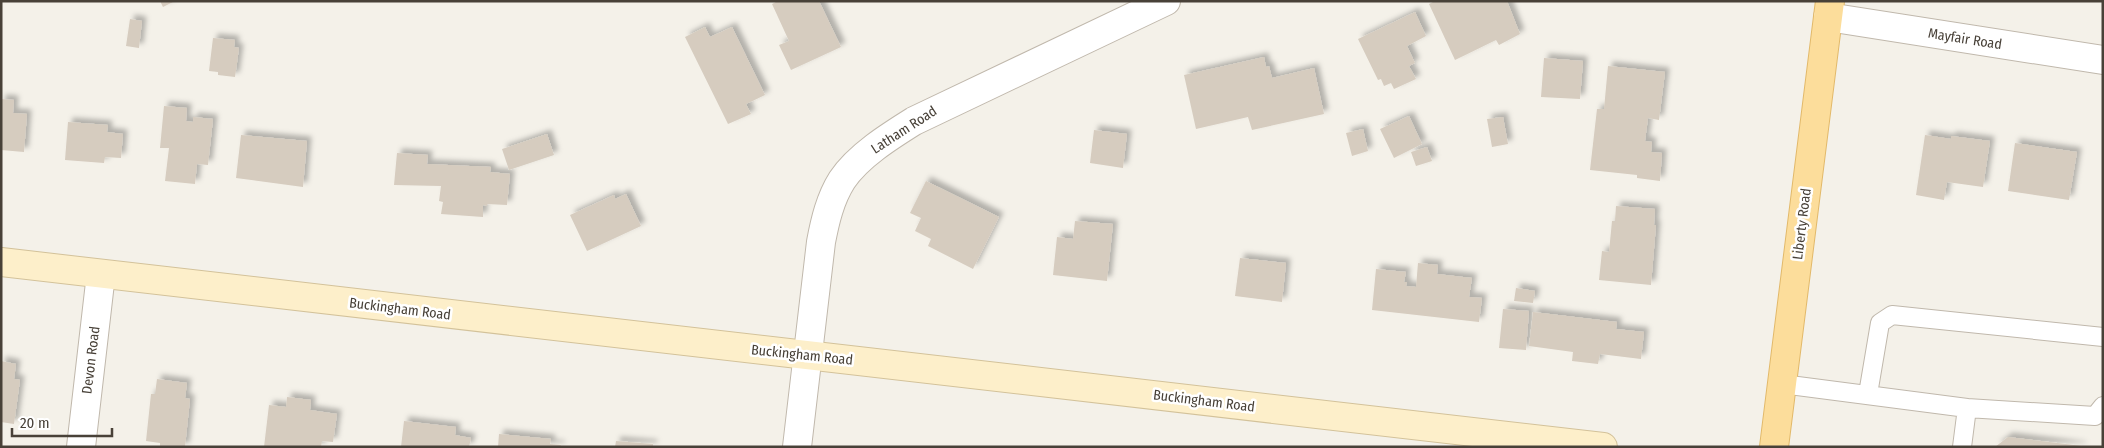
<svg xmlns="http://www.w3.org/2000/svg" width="2104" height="448" viewBox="0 0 2104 448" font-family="'Fira Sans Condensed',sans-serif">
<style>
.building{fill:#d6ccbf;filter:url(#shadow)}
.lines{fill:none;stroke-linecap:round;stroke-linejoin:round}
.lane-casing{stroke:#c0b8ac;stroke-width:20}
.street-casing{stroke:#c0b8ac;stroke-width:30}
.secondary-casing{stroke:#d3c29a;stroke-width:30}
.primary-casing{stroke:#e2b96a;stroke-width:30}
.lane{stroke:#fff;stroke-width:18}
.street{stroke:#fff;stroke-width:28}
.secondary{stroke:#fdefca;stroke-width:28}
.primary{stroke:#fcdd9b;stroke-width:28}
.labels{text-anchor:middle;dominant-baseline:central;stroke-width:5;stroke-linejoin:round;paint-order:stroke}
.street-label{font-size:14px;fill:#484138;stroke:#fff}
</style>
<defs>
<filter id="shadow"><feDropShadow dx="4.5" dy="-4.5" stdDeviation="2.5" flood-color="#0004"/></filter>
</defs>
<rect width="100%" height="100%" fill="#f4f1e9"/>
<path class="building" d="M160,1H175L163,7Z
M778,1H819L841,47L791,70L779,45L789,41L772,4Z
M1435,1H1507L1520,34L1499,45L1496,40L1455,60L1429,4Z
M1415,12L1426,36L1407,46L1415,63L1409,66L1416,79L1394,89L1391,83L1384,86L1381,79L1378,80L1358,39Z
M130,19L142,21L139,48L126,46Z
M705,27L710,37L732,27L765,95L746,104L751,114L728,124L685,37Z
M213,38L235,40L234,47L239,48L235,77L218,75V72L209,71Z
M1264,57L1266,67L1269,66L1272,78L1314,68L1324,114L1252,130L1248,117L1196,129L1184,75Z
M1544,58L1583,61L1580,99L1541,97Z
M1608,66L1665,72L1659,120L1648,118L1645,141L1652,142L1651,152L1662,153L1660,181L1637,178V175L1590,170L1597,109H1604Z
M1,99L14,100L13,113L27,114L24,152L1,150Z
M164,106L187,108L186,121L193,122V117L213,119L208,165L197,164L195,184L165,181L169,148H160Z
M1409,116L1422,144L1394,158L1380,129Z
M1503,117L1508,144L1492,147L1487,119Z
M68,122L108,125L107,132L123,134L121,158L105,157L104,163L65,160Z
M1363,129L1368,151L1352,156L1346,133Z
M1094,130L1127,134L1123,168L1090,163Z
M547,134L554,155L509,170L502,149Z
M241,135L307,141L303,187L236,178Z
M1925,135L1951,139V136L1990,141L1983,187L1947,182L1944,200L1916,195Z
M2015,143L2077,152L2069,200L2008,191Z
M1427,147L1432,161L1416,166L1411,152Z
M397,153L428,155L427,164L491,167L490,172L510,174L507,205L487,204V206L483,205V217L441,214L443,202L439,201L441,186L394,185Z
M926,181L999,217L973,269L928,246L931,239L915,231L921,218L910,213Z
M626,194L641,226L587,251L570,215L614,195L615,199Z
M1616,206L1655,209L1654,225H1656L1651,285L1599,280L1602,251L1609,252L1612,221H1615Z
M1075,221L1113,224L1107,281L1053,275L1057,237L1073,239Z
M1240,258L1286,263L1282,302L1235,296Z
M1418,263L1438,265L1437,274L1472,278L1469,297L1482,298L1479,322L1372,310L1376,269L1406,272L1404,282H1407L1406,286L1416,287Z
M1516,288L1535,291L1533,303L1514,301Z
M1503,309L1529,311L1526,350L1499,348Z
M1533,312L1617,322L1616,329L1644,332L1641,359L1600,354L1598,364L1572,361L1573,352L1529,346Z
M1,361L16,364L14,379L20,380L14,424L1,422Z
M157,379L187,383L185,398L190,399L185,447H160V443L146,441L151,394H155Z
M287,397L311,400L310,410L337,414L333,442L322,441L321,447H264L269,405L286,407Z
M404,421L456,427L455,435L471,438L469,447H401Z
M499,434L551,439L550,444L561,445L560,447H498Z
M2008,437L2082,446V447H1995Z
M616,441L653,444V447H615Z"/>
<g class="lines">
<g class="lane-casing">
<path id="lane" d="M1782,384L1967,408L1962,447
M1868,394L1880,323L1892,315L2103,337
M1967,408L2095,416L2103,406"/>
</g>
<g class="street-casing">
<path id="street" d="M1828,17L2103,60
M81,447L101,274
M797,447L821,242C825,221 830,199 842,180C858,156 890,136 914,121L1166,1"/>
</g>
<g class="secondary-casing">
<path id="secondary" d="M1,262L1603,447"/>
</g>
<g class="primary-casing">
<path id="primary" d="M1774,447L1830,1"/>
</g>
<use href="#lane" class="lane"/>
<use href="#street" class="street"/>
<use href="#secondary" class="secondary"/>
<use href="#primary" class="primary"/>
</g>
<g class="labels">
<g class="street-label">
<text transform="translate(1965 39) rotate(9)">Mayfair Road</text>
<text transform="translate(904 130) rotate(-33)">Latham Road</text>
<text transform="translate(1802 224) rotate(-83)">Liberty Road</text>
<text transform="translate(400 309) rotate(7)">Buckingham Road</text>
<text transform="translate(802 355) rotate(6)">Buckingham Road</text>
<text transform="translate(91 360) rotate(-83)">Devon Road</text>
<text transform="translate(1204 401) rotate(7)">Buckingham Road</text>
</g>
</g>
<rect width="2104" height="448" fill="none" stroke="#484138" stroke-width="5"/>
<path d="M12 428v8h100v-8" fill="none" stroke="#484138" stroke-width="2.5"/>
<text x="20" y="428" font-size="15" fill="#484138" stroke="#ffffff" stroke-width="4" paint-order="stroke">20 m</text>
</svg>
